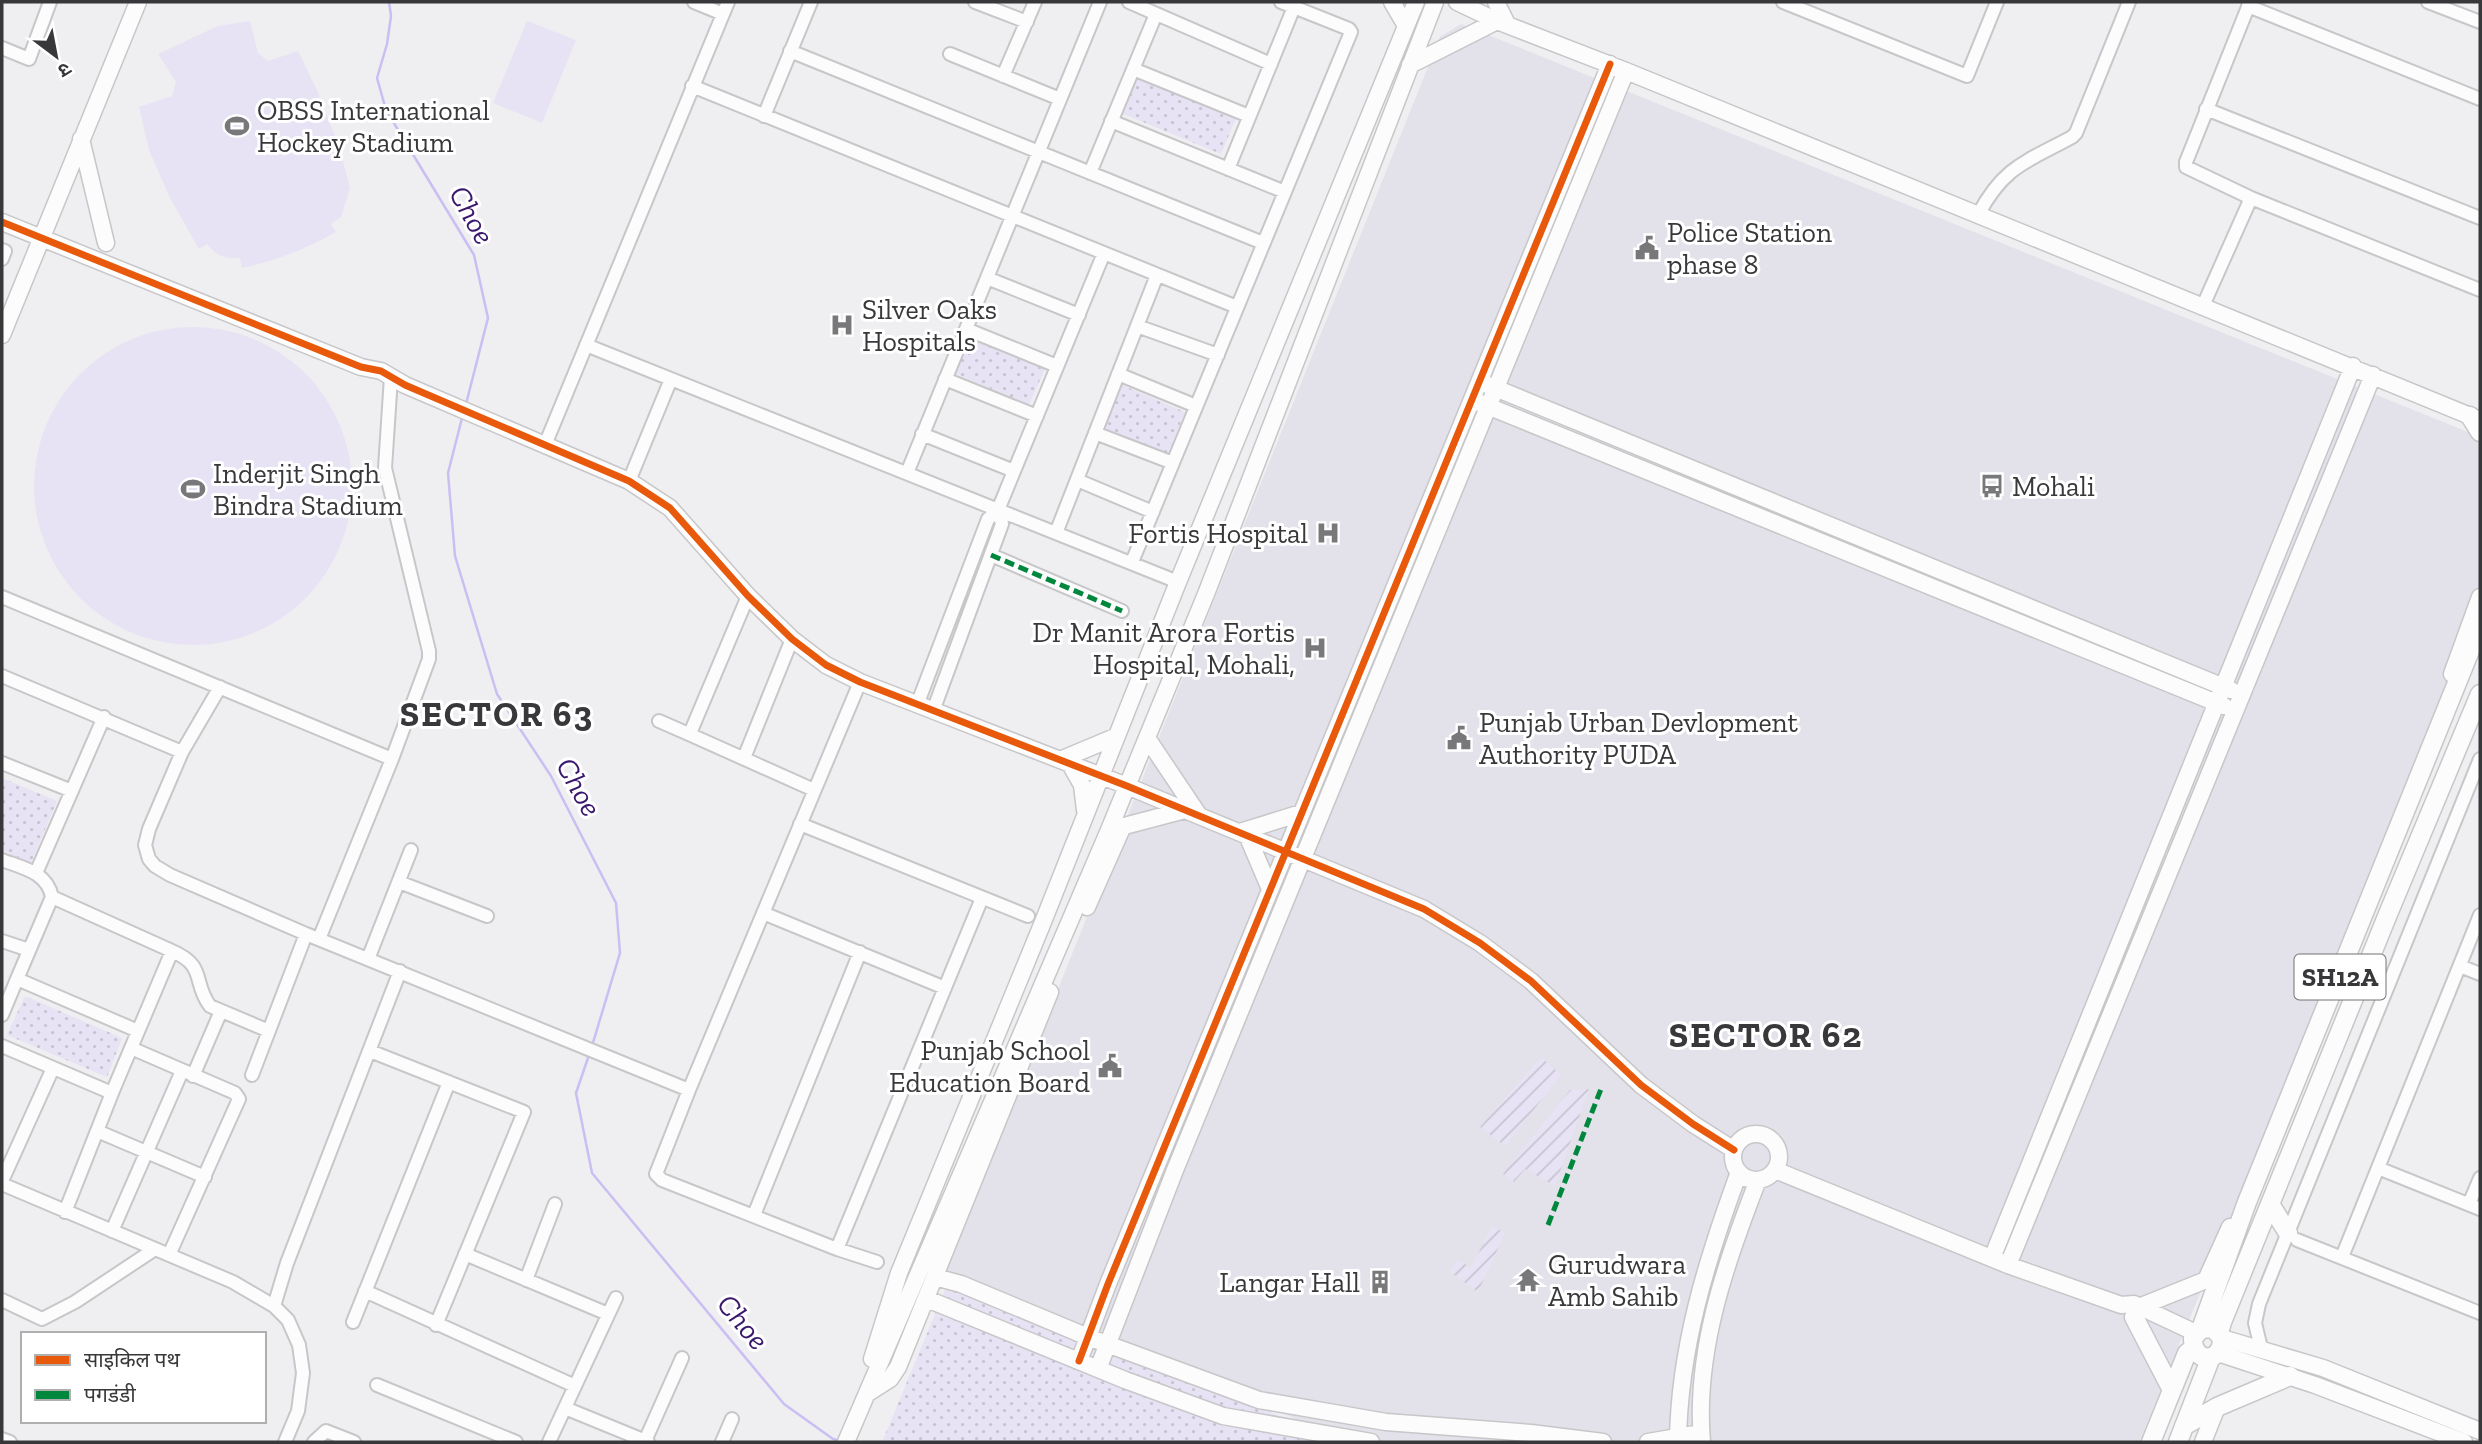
<svg xmlns="http://www.w3.org/2000/svg" width="2482" height="1444" viewBox="0 0 2482 1444" font-family="'Zilla Slab','Noto Sans Devanagari',serif">
<style>
.built{fill:#e3e1e9}
.grass{fill:url(#grass-dots)}
.garden{fill:url(#garden-furrows)}
.pitch{fill:#e7e3f4}
.lines{fill:none;stroke-linecap:round;stroke-linejoin:round}
.stream{stroke:#cbbef3;stroke-width:2.5}
.street-casing{stroke:#c7c6c8;stroke-width:16}
.secondary-casing{stroke:#c7c6c8;stroke-width:19}
.primary-casing{stroke:#c7c6c8;stroke-width:21}
.street{stroke:#fdfcfd;stroke-width:12}
.secondary{stroke:#fdfcfd;stroke-width:16}
.primary{stroke:#fdfcfd;stroke-width:18}
.quiet{stroke:#00873e;stroke-width:5;stroke-dasharray:10 5;stroke-linecap:butt}
.cycleway-casing{stroke:#fff;stroke-width:11}
.cycleway{stroke:#e8590c;stroke-width:7}
.labels{text-anchor:middle;dominant-baseline:central;stroke-width:6;stroke-linejoin:round;paint-order:stroke}
.shield{fill:#fff;stroke:#747375;stroke-width:2}
.shield-label{font-size:26px;font-weight:bold;fill:#38373a}
.poi-label{font-size:28px;fill:#38373a;stroke:#fff;text-anchor:start}
.water-label{font-size:30px;font-style:italic;fill:#38176c;stroke:#fff}
.district-label{font-size:35px;font-weight:bold;letter-spacing:2px;fill:#38373a;stroke:#fff}
</style>
<defs>
<pattern id="grass-dots" width="8" height="8" patternUnits="userSpaceOnUse" patternTransform="scale(1.75)"><rect width="8" height="8" fill="#e7e3f4"/><path d="M2 2h.1M6 6h.1" fill="none" stroke="#c7c3d2" stroke-width="1.8" stroke-linecap="round"/></pattern>
<pattern id="garden-furrows" width="10" height="10" patternUnits="userSpaceOnUse" patternTransform="scale(1.75)"><rect width="10" height="10" fill="#e7e3f4"/><path d="M-1 1l2-2M0 10L10 0M9 11l2-2" fill="none" stroke="#c7c3d2"/></pattern>
</defs>
<rect width="100%" height="100%" fill="#efeef1"/>
<path class="built" d="M1461,24L2480,437V611L2139,1442H1351L945,1271L1440,37Z"/>
<path class="grass" d="M1136,77L1236,118L1221,154L1121,113Z
M970,337L1045,369L1029,405L954,373Z
M1122,385L1185,412L1167,455L1104,428Z
M2,778L57,801L31,863L2,850Z
M25,996L122,1038L107,1077L7,1035Z
M950,1278L1342,1442H882Z"/>
<path class="garden" d="M1541,1057L1561,1075L1505,1146L1480,1127Z
M1589,1089L1555,1186L1525,1169L1514,1182L1503,1174L1570,1090Z
M1492,1226L1505,1233L1478,1292L1449,1271L1458,1260L1471,1268Z"/>
<path class="pitch" d="M250,21L258,53L268,61L298,51L317,90L339,146L350,188L341,217L331,224L336,232C305,249 276,261 242,268L240,258C224,259 217,256 207,244L199,249L170,198L149,150L139,107L172,96L176,82L158,54L218,26Z
M527,21L576,40L542,123L493,103Z
M34 486a159 159 0 1 1 318 0a159 159 0 1 1-318 0Z"/>
<g class="lines">
<path class="stream" d="M389,2L391,16L387,44L377,78L386,110L474,255L488,318L466,404
M462,418L448,473L455,556L497,694L551,776L616,903L620,953L592,1046
M589,1055L576,1093L592,1173L784,1404L833,1439L841,1441"/>
<g class="street-casing">
<path id="street" d="M694,2L723,14
M975,2L1027,22
M1129,2L1271,64
M1783,2L1967,76L1997,2
M2250,2L2186,162V167L2251,198L2480,290
M2428,2L2480,22
M2248,6L2480,99
M2,48L29,59L50,2
M790,51L1263,243
M950,54L1060,99
M1133,69L1249,116
M1003,76L1035,2
M692,86L1237,307
M2206,109L2480,218
M764,116L811,2
M1111,121L1285,192
M1228,169L1294,7
M1090,173L1156,14
M1978,215C2004,166 2026,162 2072,137L2076,133L2129,2
M2,250L5,251L2,259
M987,278L1079,315
M2202,308L2251,198
M1137,326L1218,355
M966,329L1057,366
M586,345L1178,582
M1118,374L1196,406
M945,379L1037,416
M1095,433L1173,463
M922,434L1014,471
M545,445L728,2
M907,473L1100,2
M1077,480L1153,512
M629,481L671,379
M1056,533L1157,275
M991,555L1122,611
M1132,562L1351,32L1349,29L1281,2
M748,596L691,731V735L814,790
M2,597L392,759
M2,676L182,752
M860,682L689,1090L656,1174L662,1180L837,1249L877,1262
M220,687L182,752L149,829L145,845L149,859L155,866L170,875L306,934L689,1090
M917,705L988,519L998,510L1104,253
M933,711L1002,524L998,510
M659,721L691,735
M744,758L792,639
M2,763L72,791
M800,824L1028,916
M2,860C23,868 47,872 52,897
M36,873L104,717
M399,882L487,916
M763,913L945,988
M319,939L392,759L429,659V651L385,468L391,377
M2,941L29,950
M368,959L411,850
M2460,966L2480,974
M17,979L52,897L172,951
M2,1015L17,979L138,1031
M2,1046L112,1093L65,1212
M131,1048L235,1093L239,1099L169,1255
M370,1051L524,1112L436,1325
M252,1075L306,934
M193,1076L221,1011
M112,1093L172,951C207,966 192,982 210,1006L269,1031
M97,1131L205,1177
M2378,1168L2480,1209
M2,1181L53,1068
M2,1184L233,1282L274,1306L288,1320L299,1345L303,1373L298,1411L285,1442
M2469,1204L2480,1178
M754,1215L860,952
M112,1231L182,1071
M2297,1240L2480,1313
M837,1249L982,898
M465,1254L608,1314
M2342,1257L2480,915
M526,1280L555,1204
M365,1291L575,1386
M2,1300L42,1319L75,1302L155,1249
M274,1306L287,1263L400,971
M353,1322L449,1082
M2261,1348L2255,1323L2259,1304L2480,759
M377,1385L516,1442
M565,1408L648,1442
M2,1439L10,1442
M645,1441L682,1358
M314,1442L326,1431L354,1442
M549,1442L616,1298
M722,1442L732,1419"/>
</g>
<g class="secondary-casing">
<path id="secondary" d="M1392,2L1406,26
M1457,2L1497,21L1626,71L2480,420
M1496,2L1507,24
M1410,65L1497,21
M81,139L106,243
M2,222L361,367L381,371L405,385L629,481L670,508L748,596L792,639L826,665L860,682L1127,786L1424,909L1480,943L1531,981L1641,1085L1693,1124L1734,1150
M2,335L138,2
M1488,385L2231,690
M1480,403L2224,706
M2452,674L2480,597
M1147,738L1198,814
M1060,760L1115,737
M1070,764L1082,785L1085,810
M1113,829L1185,810
M1240,832L1301,813
M1247,835L1270,889
M1087,907L1123,826
M1733 1157a23 23 0 1 1 46 0a23 23 0 1 1-46 0Z
M1775,1170L2008,1265L2121,1305L2134,1304L2196,1333
M1992,1258L2353,366
M2008,1265L2373,375
M935,1277L961,1284L1088,1337L1259,1400L1386,1422L1531,1433L1603,1442
M927,1299L1125,1380L1223,1416L1371,1442
M2139,1307L2206,1280L2230,1227
M2222,1338L2323,1368L2480,1431
M2218,1353L2315,1385L2464,1442
M872,1359L899,1273L1043,922L1178,582L1416,2
M1079,1361L1108,1284L1610,64
M1098,1369L1175,1170L1626,71
M868,1393L890,1379L898,1367L1050,992
M846,1442L1109,830L1206,594L1435,2
M1648,1442L1701,1433
M1678,1442C1679,1348 1707,1259 1739,1172
M1702,1442C1694,1352 1726,1262 1758,1180
M2203,1442L2217,1407"/>
</g>
<g class="primary-casing">
<path id="primary" d="M2470,416L2480,432
M2270,1204L2288,1233
M2134,1317L2172,1390
M2201,1329L2213,1328L2222,1338C2223,1364 2192,1364 2193,1338L2201,1329L2247,1202L2480,626
M2219,1333L2222,1322L2388,914L2480,694
M2184,1426L2217,1407L2290,1376
M2151,1442L2187,1353L2194,1348
M2178,1442L2211,1357"/>
</g>
<use href="#street" class="street"/>
<use href="#secondary" class="secondary"/>
<use href="#primary" class="primary"/>
<path class="quiet" d="M991,555L1122,611
M1548,1225L1601,1089"/>
<g class="cycleway-casing">
<path id="cycleway" d="M2,222L361,367L381,371L405,385L629,481L670,508L748,596L792,639L826,665L860,682L1127,786L1424,909L1480,943L1531,981L1641,1085L1693,1124L1734,1150
M1079,1361L1108,1284L1610,64"/>
</g>
<use href="#cycleway" class="cycleway"/>
</g>
<defs>
<g id="stadium-bare" transform="scale(1.89)"><path d="M0-5a6.5 5 0 1 0 0 10a6.5 5 0 1 0 0-10ZM-3.5-1.8h7v3.6h-7Z" fill="#78777a" stroke="#fff" stroke-width="2.5" paint-order="stroke"/></g>
<g id="civic-bare" transform="scale(1.89)"><path d="M-.6-6.5H3V-4.5H.6V-3L4-1V1h2V6H-6V1h2V-1L-.6-3ZM-1.2 2.5V6h2.4V2.5Z" fill="#78777a" stroke="#fff" stroke-width="2.5" paint-order="stroke"/></g>
<g id="hospital-bare" transform="scale(1.89)"><path d="M-5-5h3v3.5h4V-5h3V5h-3V1.5h-4V5h-3Z" fill="#78777a" stroke="#fff" stroke-width="2.5" paint-order="stroke"/></g>
<g id="bus-bare" transform="scale(1.89)"><path d="M-5-6H5V4H4V6H2V4H-2V6H-4V4H-5ZM-3.5-4V0h7V-4ZM-3.5 1.2v1.5H-2V1.2ZM2 1.2v1.5H3.5V1.2Z" fill="#78777a" stroke="#fff" stroke-width="2.5" paint-order="stroke"/></g>
<g id="temple-bare" transform="scale(1.89)"><path d="M0-6L5-2H3V0L6.5 2.5H4V6H1.5V3h-3V6H-4V2.5H-6.5L-3 0V-2H-5Z" fill="#78777a" stroke="#fff" stroke-width="2.5" paint-order="stroke"/></g>
<g id="building-bare" transform="scale(1.89)"><path d="M-4-6H4V6H1V3H-1V6H-4ZM-2.5-4.3h1.7v1.8h-1.7ZM.8-4.3h1.7v1.8H.8ZM-2.5-1h1.7V.8h-1.7ZM.8-1h1.7V.8H.8Z" fill="#78777a" stroke="#fff" stroke-width="2.5" paint-order="stroke"/></g>
</defs>
<g fill-rule="evenodd">
<use href="#stadium-bare" x="237" y="126"/>
<use href="#civic-bare" x="1647" y="248"/>
<use href="#hospital-bare" x="842" y="325"/>
<use href="#bus-bare" x="1992" y="486"/>
<use href="#stadium-bare" x="193" y="489"/>
<use href="#hospital-bare" x="1328" y="533"/>
<use href="#hospital-bare" x="1315" y="648"/>
<use href="#civic-bare" x="1459" y="738"/>
<use href="#civic-bare" x="1110" y="1066"/>
<use href="#temple-bare" x="1528" y="1280"/>
<use href="#building-bare" x="1380" y="1282"/>
</g>
<g class="labels">
<rect class="shield" x="2294.5" y="954.5" width="91" height="45" rx="5"/>
<g class="shield-label">
<text x="2340" y="977">SH12A</text>
</g>
<g class="poi-label">
<text x="257" y="110">OBSS International<tspan x="257" dy="32">Hockey Stadium</tspan></text>
<text x="1667" y="232">Police Station<tspan x="1667" dy="32">phase 8</tspan></text>
<text x="862" y="309">Silver Oaks<tspan x="862" dy="32">Hospitals</tspan></text>
<text x="213" y="473">Inderjit Singh<tspan x="213" dy="32">Bindra Stadium</tspan></text>
<text x="2012" y="486">Mohali</text>
<text x="1308" y="533" text-anchor="end">Fortis Hospital</text>
<text x="1295" y="632" text-anchor="end">Dr Manit Arora Fortis<tspan x="1295" dy="32">Hospital, Mohali,</tspan></text>
<text x="1479" y="722">Punjab Urban Devlopment<tspan x="1479" dy="32">Authority PUDA</tspan></text>
<text x="1090" y="1050" text-anchor="end">Punjab School<tspan x="1090" dy="32">Education Board</tspan></text>
<text x="1548" y="1264">Gurudwara<tspan x="1548" dy="32">Amb Sahib</tspan></text>
<text x="1360" y="1282" text-anchor="end">Langar Hall</text>
</g>
<g class="water-label">
<text transform="translate(472 215) rotate(61)">Choe</text>
<text transform="translate(579 787) rotate(61)">Choe</text>
<text transform="translate(743 1322) rotate(50)">Choe</text>
</g>
<g class="district-label">
<text x="497" y="714">SECTOR 63</text>
<text x="1766" y="1035">SECTOR 62</text>
</g>
</g>
<rect width="2482" height="1444" fill="none" stroke="#38373a" stroke-width="7"/>
<rect x="21" y="1332" width="245" height="91" fill="#ffffff" stroke="#afafb0" stroke-width="2"/>
<rect x="35" y="1355" width="35" height="10" fill="#e8590c" stroke="#afafb0" stroke-width="2"/>
<text x="84" y="1367" font-size="21" fill="#38373a">साइकिल पथ</text>
<rect x="35" y="1390" width="35" height="10" fill="#00873e" stroke="#afafb0" stroke-width="2"/>
<text x="84" y="1402" font-size="21" fill="#38373a">पगडंडी</text>
<g transform="translate(56 56) rotate(148)" stroke="#ffffff" stroke-width="5" paint-order="stroke">
<path d="M0-5L12 26L0 18L-12 26Z" fill="#38373a"/>
<text y="-10" font-size="19" font-weight="bold" text-anchor="middle" fill="#38373a">उ</text>
</g>
</svg>
